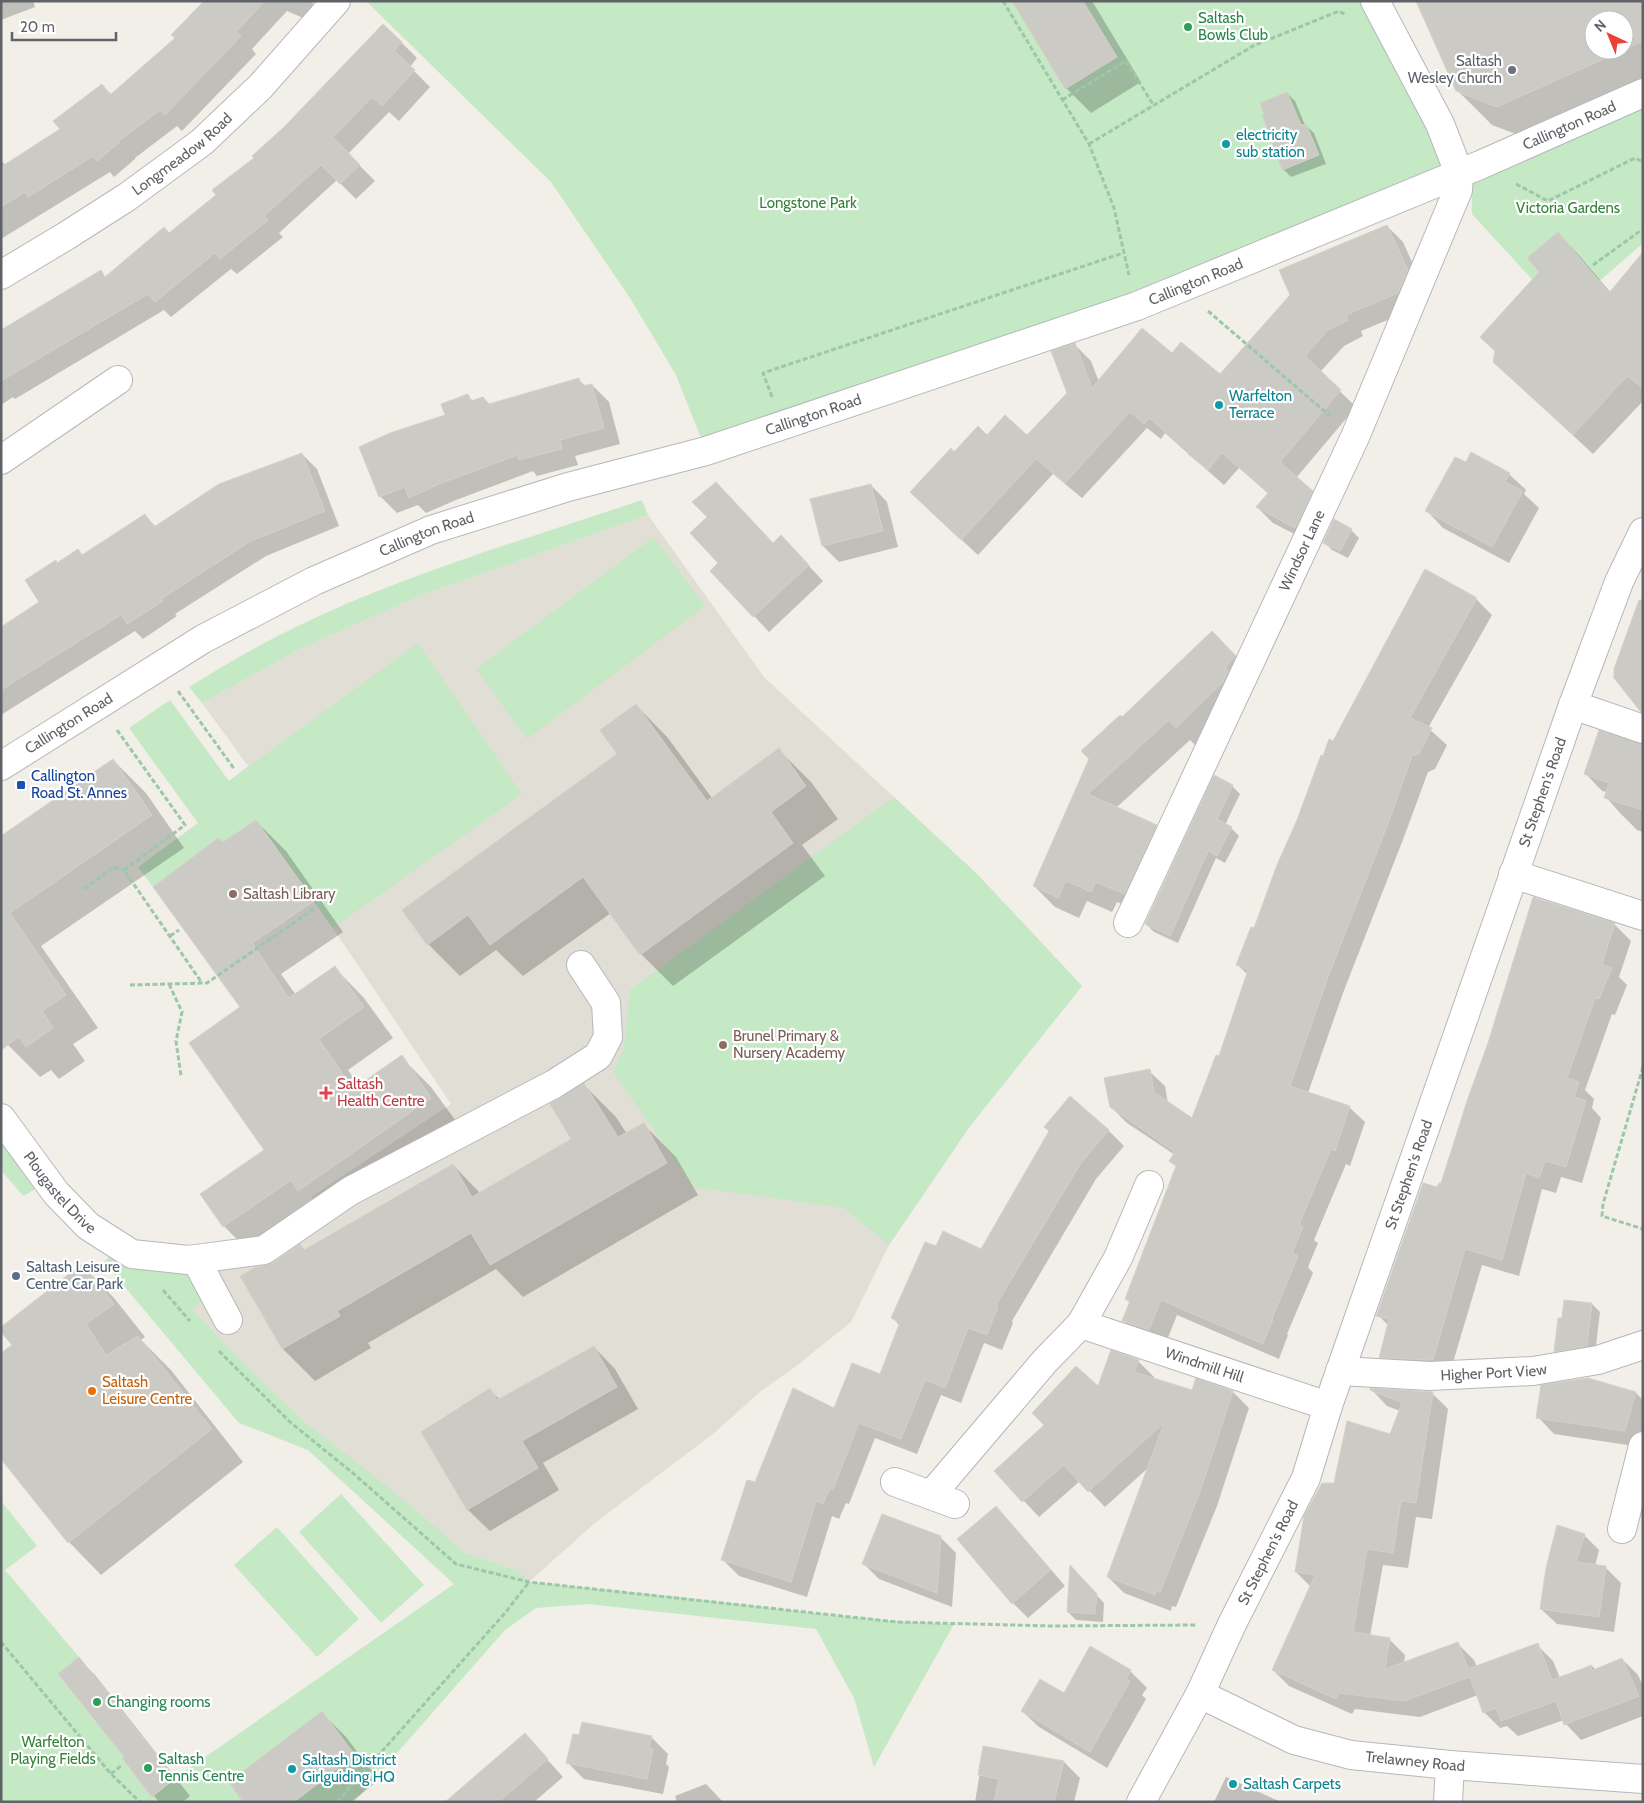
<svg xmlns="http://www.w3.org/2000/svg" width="1644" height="1803" viewBox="0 0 1644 1803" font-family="Cabin,sans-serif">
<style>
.education{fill:#e1ded6}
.green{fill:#c5e8c5}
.shadow{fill:#0003;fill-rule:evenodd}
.building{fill:#cccac5;stroke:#d6d1c6}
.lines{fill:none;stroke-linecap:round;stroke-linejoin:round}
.minor-casing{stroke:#b5b8bc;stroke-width:30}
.path{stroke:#9cc7a9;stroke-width:3;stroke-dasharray:5 2.5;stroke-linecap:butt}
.minor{stroke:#fff;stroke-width:28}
.leisure-dot{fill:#2e9e5b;stroke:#fff;stroke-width:2}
.worship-dot{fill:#6b7280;stroke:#fff;stroke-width:2}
.culture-dot{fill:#0f9aa8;stroke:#fff;stroke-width:2}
.transit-dot{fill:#1a4fb4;stroke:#fff;stroke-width:2}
.education-dot{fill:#8d6e63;stroke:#fff;stroke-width:2}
.health-dot{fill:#e0444e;stroke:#fff;stroke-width:2}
.service-dot{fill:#5c6f8a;stroke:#fff;stroke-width:2}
.food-dot{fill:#e8710a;stroke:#fff;stroke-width:2}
.labels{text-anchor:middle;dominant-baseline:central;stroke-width:4.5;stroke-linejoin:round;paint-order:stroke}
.leisure-label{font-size:15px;fill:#27864d;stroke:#fff;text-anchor:start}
.worship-label{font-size:15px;fill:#5b616d;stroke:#fff;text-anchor:end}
.street-label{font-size:15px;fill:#5f6368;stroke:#fff}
.culture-label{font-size:15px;fill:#0d838f;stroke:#fff;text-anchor:start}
.park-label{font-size:15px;fill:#348238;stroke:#fff}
.transit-label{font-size:15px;fill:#164399;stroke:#fff;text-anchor:start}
.education-label{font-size:15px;fill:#785e54;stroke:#fff;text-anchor:start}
.health-label{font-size:15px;fill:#be3a42;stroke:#fff;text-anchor:start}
.service-label{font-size:15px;fill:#4e5e75;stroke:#fff;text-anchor:start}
.food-label{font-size:15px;fill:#c56008;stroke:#fff;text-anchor:start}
</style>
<rect width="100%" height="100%" fill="#f1efe8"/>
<path class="education" d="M648,515L764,677L977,874L1082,986L970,1126L889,1245L851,1322L795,1367L761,1391L713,1434L596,1522L529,1582L519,1571L464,1552L306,1423L243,1362L192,1309L218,1289L205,1259L264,1250L320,1211L311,1197L451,1104L343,943L229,781L248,766L202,703L302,648L419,596Z"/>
<path class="green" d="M366,1H1375L1459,173L706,451L676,375L630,298L551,182Z
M1643,91V243L1563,313L1472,214L1471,169Z
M642,500L648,515L419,596L302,648L202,703L189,687C225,665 260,644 298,626C407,573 527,539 642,500Z
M654,537L705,606L527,739L476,669Z
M418,643L522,794L333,928L256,820L223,842L218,838L153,887L138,867L198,823L129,728L170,700L229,781Z
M894,797L977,874L1082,986L970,1126L889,1245L844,1208L694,1187L613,1072L624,1047L630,990Z
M1,1118L43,1176L34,1190L23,1196L1,1170Z
M120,1246L188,1260L207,1298L192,1309L243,1362L306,1423L393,1491L464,1552L519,1571L529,1582C588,1588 647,1593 705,1600C789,1610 870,1621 954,1624L874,1767L854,1698L816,1629L588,1604L536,1608L505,1630L354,1802H1V1501L37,1546L5,1570L79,1657L58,1675L115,1746L152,1797L175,1778L454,1584L308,1450L239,1423L104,1262Z
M341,1494L424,1585L381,1623L299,1532Z
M277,1527L359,1619L317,1657L234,1565Z"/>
<path class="shadow" d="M1,1H33L35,7L1,20Z
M204,1H313L310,21L287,11L252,49L256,54L182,131L177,126L135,158V159L114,177L110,172L1,239V161L6,165L62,129L102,85L112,95L177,38Z
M1014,1H1092L1141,82L1091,113L1066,88Z
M1417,1H1643V91L1532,140L1492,125L1457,90ZM1594,20H1624V50H1594Z
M401,42L417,58L410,67L430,87L399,121L389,112L348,154L375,181L356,199L337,180L279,233L283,237L237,274L231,269L171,317L164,310L15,399L13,397L1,405V331L100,272L106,278L169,234Z
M1287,93L1295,101L1305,125L1314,133L1326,164L1291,177L1283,169Z
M1387,226L1403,242L1423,287L1414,309L1361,331L1363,336L1344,346L1320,372L1356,407L1296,478L1328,508L1312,543L1273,523L1257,507L1269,494L1239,468L1224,485L1165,433L1161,439L1147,428L1082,498L1053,474L978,555L927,508L954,454L987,436L1027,437L1068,393L1075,345L1091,361L1099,382L1172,355L1220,376Z
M1558,233L1578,254L1611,293L1643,254V401L1593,454L1494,362L1540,272Z
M578,379L586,387L592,385L609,402L620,444L575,456L578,465L537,476L533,471L456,500L426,513L418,505L397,513L380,496L447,415L467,395L474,402L489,405Z
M302,454L317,469L339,526L266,556L175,614L177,616L143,639L135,631L1,715V630L41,602L58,564L83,556L145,515L156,527Z
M1466,464L1509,474L1526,490L1524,494L1539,508L1509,563L1443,528L1427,511Z
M871,485L887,502L898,547L839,562L823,546L812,500Z
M1351,530L1359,538L1348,558L1332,550L1324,542Z
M773,544L796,552L823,581L769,632L754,616Z
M1476,599L1492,615L1428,728L1447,745L1435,769L1428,772L1404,837L1343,993L1308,1093L1349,1107L1365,1122L1350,1166L1346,1164L1314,1240L1318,1243L1308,1267L1313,1273L1287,1334L1288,1335L1279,1359L1177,1315L1165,1345L1139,1337L1124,1321L1130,1303L1126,1299L1177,1167L1175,1155L1127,1123L1111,1107L1149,1071L1165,1086L1168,1104L1192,1120L1220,1057L1248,975L1238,965L1254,930L1323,758L1333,743Z
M1232,653L1256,677L1198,748L1190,740L1116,808L1156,826L1177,847L1145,914L1117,902L1112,912L1087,901L1079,918L1055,907L1034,886L1122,719Z
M636,705L668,738L712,798L779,750L811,782L838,819L802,845L825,876L673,986L641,954L611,913L523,976L496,950L460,976L428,944L619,754Z
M1643,745V832L1637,830L1620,813L1606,797L1607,792L1602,791L1586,774Z
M113,760L146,793L184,848L41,946L98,1028L73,1044L85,1061L59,1079L51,1070L40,1077L8,1045L1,838Z
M1232,786L1240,794L1225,825L1231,828L1239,836L1225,863L1216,858L1178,943L1154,932L1146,924Z
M256,821L286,851L343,932L281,974L296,995L334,967L364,998L393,1038L348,1070L359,1086L401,1057L431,1087L461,1128L254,1257L224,1226L202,1194L265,1150L242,1007L223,843Z
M1614,924L1631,941L1619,977L1627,985L1615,1015L1612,1014L1585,1090L1594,1099L1592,1108L1601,1118L1582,1183L1561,1177L1556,1193L1542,1189L1519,1276L1482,1265L1449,1376L1397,1374L1380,1357L1389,1326L1378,1315L1438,1189Z
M584,1085L616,1117L627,1134L643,1124L676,1157L698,1195L523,1297L496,1269L368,1343L371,1348L315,1381L283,1349L273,1264L300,1246L306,1251L453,1165L480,1193L573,1140Z
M1108,1130L1124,1146L1096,1179L1012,1321L1013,1323L1002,1350L984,1343L961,1403L941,1395L917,1454L875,1438L849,1504L846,1503L839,1519L832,1516L807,1597L739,1576L723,1560L755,1483L835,1410L880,1375L900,1326L892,1317L936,1248L981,1251Z
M82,1265L114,1298L145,1337L141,1340L171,1370L243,1462L101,1575L69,1542L14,1345Z
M1592,1304L1600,1312L1595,1354L1563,1359L1555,1351L1563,1319Z
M594,1347L615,1369L638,1409L543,1463L559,1490L490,1531L468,1510L422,1433L490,1390L500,1400Z
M1138,1361L1154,1377L1153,1380L1193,1391L1196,1380L1233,1392L1249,1408L1217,1506L1176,1607L1172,1606L1171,1611L1124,1593L1108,1577L1149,1467L1105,1507L1080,1481L1039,1517L996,1471L1098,1388Z
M1588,1379L1636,1393L1643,1400V1441L1641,1447L1554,1434L1538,1417Z
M1372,1390L1432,1393L1448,1409L1432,1519L1416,1517L1408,1568L1383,1565L1370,1636L1389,1639L1405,1655L1404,1663L1458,1644L1474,1660L1477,1667L1537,1645L1553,1661L1560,1678L1592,1666L1596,1670L1622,1659L1638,1675L1643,1686V1716L1581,1740L1566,1724L1564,1720L1518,1736L1507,1726L1500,1728L1484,1712L1478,1695L1420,1717L1355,1709L1352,1714L1289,1686L1273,1670L1311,1587L1296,1572L1335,1485L1391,1436L1400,1411L1387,1406Z
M996,1508L1011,1523L1065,1586L1028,1618L1013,1603Z
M1584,1535L1599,1550L1595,1566L1605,1567L1621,1583L1614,1632L1557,1624L1541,1609Z
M940,1537L956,1553L952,1607L879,1579L864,1564Z
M1078,1575L1104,1603L1103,1622L1076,1620L1068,1612Z
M79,1659L95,1675L190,1796L183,1802H159L124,1759L126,1757Z
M1130,1671L1147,1688L1142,1695L1146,1699L1107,1768L1039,1727L1022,1711L1064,1694Z
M322,1713L346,1737L379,1780L351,1802H245Z
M583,1723L652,1738L668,1754L666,1764L669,1767L663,1794L584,1779L568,1763L580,1737Z
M525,1735L563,1777L534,1802H476Z
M984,1748L1064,1762L1080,1778L1074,1802H975Z
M1226,1777L1281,1802H1214Z
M706,1784L723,1802H677L675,1796Z"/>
<path class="building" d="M204,1H265L236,32L241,36L165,115L160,110L119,141L120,142L97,161L93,156L28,197L25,192L1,207V167L60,129L53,121L102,84L110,95L175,38L171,35Z
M1012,1H1083L1117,57L1065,89Z
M1416,1H1643V41L1624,49V20H1594V50H1623L1497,107L1456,91Z
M383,24L402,42L394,51L415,70L382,106L372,97L333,137L360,165L340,184L321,165L264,216L268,220L220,259L215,253L155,302L148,294L1,381V330L101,270L105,277L164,227L169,233L216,195L212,190L254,158L252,156L284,127Z
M1287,92L1301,125L1306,124L1319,155L1282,170L1262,115L1264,114L1260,103Z
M1387,225L1408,270L1398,293L1346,315L1348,320L1328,330L1305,356L1341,390L1280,462L1313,491L1295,528L1256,507L1269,492L1222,453L1208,470L1188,454L1189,452L1149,418L1144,424L1130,412L1065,483L1036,459L961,540L910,492L951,448L954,452L978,426L987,435L1005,415L1027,435L1067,393L1051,351L1075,343L1092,388L1142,328L1172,353L1181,342L1220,374L1290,295L1279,270Z
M1558,232L1609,293L1643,252V388L1627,376L1573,435L1493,362L1495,351L1480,337L1539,272L1527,258Z
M579,378L581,386L592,384L604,428L560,440L562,449L519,460L518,455L439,484L409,498L405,487L379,497L359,447L390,433L445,415L441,404L468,394L471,401L483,397L489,404Z
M1471,452L1510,473L1505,482L1523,491L1492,547L1425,511L1455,457L1466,462Z
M302,453L325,511L251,541L161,599L163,601L127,624L121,615L1,690V627L39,602L25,580L56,560L57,563L78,549L82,555L145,514L154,527L219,484Z
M716,482L773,543L781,535L809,565L753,617L710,571L718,563L690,533L707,517L692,502Z
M871,484L883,531L822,546L810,499Z
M1334,519L1352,529L1340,551L1323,543Z
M1425,569L1477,598L1410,718L1432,728L1419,754L1412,756L1389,821L1328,977L1290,1086L1350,1106L1335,1151L1331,1149L1299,1225L1303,1227L1292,1253L1298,1256L1272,1318L1273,1319L1263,1344L1161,1300L1149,1330L1122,1321L1130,1301L1125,1299L1176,1166L1169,1161L1175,1152L1110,1107L1104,1078L1150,1069L1154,1092L1192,1118L1216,1055L1219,1056L1248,970L1236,965L1251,927L1254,928L1277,865L1297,820L1321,755L1323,756L1329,739L1333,741Z
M1639,600H1643V712L1640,711L1614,678V669Z
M1212,631L1236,656L1225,668L1228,671L1223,682L1176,728L1169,720L1088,794L1157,825L1124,894L1096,882L1091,892L1066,881L1058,898L1033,886L1089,759L1081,751L1120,715L1122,717Z
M636,704L707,801L779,748L806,786L771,812L793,843L640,955L583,877L490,945L468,915L427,945L402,910L617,754L600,730Z
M1599,730L1643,744V810L1604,798L1609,783L1584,774Z
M113,759L152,815L10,913L66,995L42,1011L53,1028L26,1047L19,1037L1,1050V836Z
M1214,775L1233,785L1217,819L1232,827L1217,856L1208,851L1170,936L1145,924Z
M256,820L314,901L252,943L289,998L335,966L364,1007L319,1039L353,1089L402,1055L431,1098L298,1191L291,1180L223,1227L200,1194L264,1150L189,1043L240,1007L153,887L218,838L223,842Z
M1533,897L1615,923L1602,964L1612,968L1599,999L1595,998L1567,1078L1579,1082L1574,1097L1586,1101L1566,1167L1545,1161L1539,1178L1526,1173L1502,1260L1465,1249L1433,1360L1379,1358L1389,1319L1376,1316L1377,1314L1423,1183L1437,1187L1439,1183H1441L1468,1098L1488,1043Z
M584,1083L618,1137L644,1123L667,1163L490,1265L471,1233L337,1311L340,1316L282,1349L240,1276L256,1267L273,1263L300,1244L304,1250L453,1164L472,1197L571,1139L550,1104Z
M1070,1096L1109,1130L1081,1163L1042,1228L996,1305L998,1306L987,1335L968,1328L945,1388L925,1380L901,1439L859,1423L833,1489L830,1488L823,1504L816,1501L791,1582L721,1560L747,1480L755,1482L793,1388L834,1408L852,1363L880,1374L900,1322L891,1318L925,1242L936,1246L943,1231L981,1249L1049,1131L1044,1127Z
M82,1264L114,1304L86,1324L106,1355L138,1336L212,1429L68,1543L1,1459V1353L12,1345L1,1332V1327Z
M1564,1300L1592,1303L1587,1346L1554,1352L1558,1318H1562Z
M594,1346L617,1387L522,1441L538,1468L467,1510L421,1432L490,1388L497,1400Z
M1111,1350L1139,1360L1134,1372L1192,1390L1196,1378L1233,1391L1201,1489L1160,1592L1156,1591L1155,1595L1107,1577L1164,1423L1088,1492L1064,1465L1022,1502L994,1471L1044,1425L1032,1413L1076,1366L1098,1386Z
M1588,1378L1636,1392L1625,1431L1536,1418L1541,1385Z
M1370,1388L1433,1392L1416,1503L1401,1501L1393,1553L1367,1549L1353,1632L1390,1638L1385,1669L1458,1642L1468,1669L1538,1643L1552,1680L1592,1665L1591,1671L1622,1658L1639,1696L1564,1725L1556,1701L1501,1721L1496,1708L1483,1713L1470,1677L1404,1701L1339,1693L1336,1699L1272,1670L1315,1575L1295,1572L1304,1516L1322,1483H1334L1347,1421L1390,1434L1402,1403L1370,1390Z
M996,1506L1050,1570L1012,1604L957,1539Z
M882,1514L941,1536L937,1593L862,1564Z
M1557,1525L1585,1534L1576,1562L1606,1566L1599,1617L1540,1609L1546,1568Z
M1070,1565L1097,1594L1095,1614L1067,1612Z
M1090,1646L1131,1670L1126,1679L1130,1681L1090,1752L1021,1711L1040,1679L1064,1693Z
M79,1657L175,1778L152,1797L122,1758L124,1757L58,1674Z
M322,1711L355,1755L294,1802H243L229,1782Z
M582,1722L652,1736L649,1748L653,1749L647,1779L566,1763L573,1734L579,1735Z
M525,1733L548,1759L516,1787L498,1802H445Z
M983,1746L1064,1761L1054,1802H994L999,1779L978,1775Z"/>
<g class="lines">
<g class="minor-casing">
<g id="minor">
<path id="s1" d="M1,275L66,236L127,197L202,142L260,87L336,1"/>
<path d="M1,460L118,380"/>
<path d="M1573,705L1643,729"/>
<path id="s2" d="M1,766L203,639L314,581L431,530L568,487L706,451L1137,306L1480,165L1643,93"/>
<path d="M1513,874L1643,916"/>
<path id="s3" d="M1128,923L1355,437L1458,190L1459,173L1440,124L1375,1"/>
<path id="s4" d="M1,1118L56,1193L88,1226L132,1254L188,1260L264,1250L350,1191L554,1084L598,1056L608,1037L606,1003L581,965"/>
<path d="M196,1260L228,1320"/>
<path id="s5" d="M1081,1324L1328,1406"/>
<path id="s6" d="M1340,1371L1430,1376L1533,1371L1598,1360L1643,1345"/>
<path d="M895,1482L955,1504"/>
<path d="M931,1495L1045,1361L1081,1324L1118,1258L1149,1185"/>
<path d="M1622,1529L1643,1446"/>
<path id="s7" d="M1200,1694L1294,1740L1351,1755L1450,1765L1643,1779"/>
<path id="s8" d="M1141,1802L1200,1694L1232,1624L1306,1478L1328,1406L1573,705L1619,582L1643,532"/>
<path d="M1448,1802L1450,1765"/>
</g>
</g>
<path class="path" d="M1003,1L1089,144L1114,208L1129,275
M1062,100L1126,61L1154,106
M1089,144L1253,46L1339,11L1346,15
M1516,184L1548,201L1635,158L1643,162
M1593,265L1643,229
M1208,311L1330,416
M772,397L763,373L1123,253
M178,691L235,770
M117,730L185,825L124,870L202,983
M84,889L114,867L124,870
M170,936L179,930
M169,984L182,1012L176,1041L181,1076
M130,985L207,983L318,906
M1643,1067L1603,1204L1602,1216L1643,1229
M163,1290L190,1321
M219,1351L290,1422L354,1474L456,1564L529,1582L897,1622L1050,1626L1196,1625
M1,1642L111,1774L140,1802
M111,1774L122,1765
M337,1802L505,1613L529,1582"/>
<use href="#minor" class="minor"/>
</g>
<g class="leisure-dot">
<circle cx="1188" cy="27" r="5"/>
<circle cx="97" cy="1702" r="5"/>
<circle cx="148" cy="1768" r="5"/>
</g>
<circle class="worship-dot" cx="1512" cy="70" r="5"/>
<g class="culture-dot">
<circle cx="1226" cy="144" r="5"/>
<circle cx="1219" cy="405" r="5"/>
<circle cx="292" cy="1769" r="5"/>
<circle cx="1233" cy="1784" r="5"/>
</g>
<rect class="transit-dot" x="16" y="780" width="10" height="10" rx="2.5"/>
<g class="education-dot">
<circle cx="233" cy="894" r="5"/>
<circle cx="723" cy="1045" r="5"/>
</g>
<path class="health-dot" d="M323.5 1085.5h5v5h5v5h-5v5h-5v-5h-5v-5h5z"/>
<circle class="service-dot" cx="16" cy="1276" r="5"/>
<circle class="food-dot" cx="92" cy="1391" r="5"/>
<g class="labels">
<g class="leisure-label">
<text x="1198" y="18">Saltash<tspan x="1198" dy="17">Bowls Club</tspan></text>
<text x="107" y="1702">Changing rooms</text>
<text x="158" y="1759">Saltash<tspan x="158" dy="17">Tennis Centre</tspan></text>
</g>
<g class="worship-label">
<text x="1502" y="61">Saltash<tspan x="1502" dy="17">Wesley Church</tspan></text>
</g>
<g class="street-label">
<text stroke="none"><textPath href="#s2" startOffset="1701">Callington Road</textPath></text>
<text stroke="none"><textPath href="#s1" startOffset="218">Longmeadow Road</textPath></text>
<text stroke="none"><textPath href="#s2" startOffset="1296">Callington Road</textPath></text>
<text stroke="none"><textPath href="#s2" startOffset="891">Callington Road</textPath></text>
<text stroke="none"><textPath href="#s2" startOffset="486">Callington Road</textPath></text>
<text stroke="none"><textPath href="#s3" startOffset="411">Windsor Lane</textPath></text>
<text stroke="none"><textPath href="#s2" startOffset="80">Callington Road</textPath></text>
<text stroke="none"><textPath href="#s8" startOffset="1089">St Stephen's Road</textPath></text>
<text stroke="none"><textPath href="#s8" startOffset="684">St Stephen's Road</textPath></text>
<text stroke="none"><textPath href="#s4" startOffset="95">Plougastel Drive</textPath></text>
<text stroke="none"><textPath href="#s5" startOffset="130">Windmill Hill</textPath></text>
<text stroke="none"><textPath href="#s6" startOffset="154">Higher Port View</textPath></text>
<text stroke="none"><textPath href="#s8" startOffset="280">St Stephen's Road</textPath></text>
<text stroke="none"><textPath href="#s7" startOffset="228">Trelawney Road</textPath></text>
</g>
<g class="culture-label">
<text x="1236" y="135">electricity<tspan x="1236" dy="17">sub station</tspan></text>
<text x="1229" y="396">Warfelton<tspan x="1229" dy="17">Terrace</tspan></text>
<text x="302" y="1760">Saltash District<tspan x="302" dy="17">Girlguiding HQ</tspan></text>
<text x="1243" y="1784">Saltash Carpets</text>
</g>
<g class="park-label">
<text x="808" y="203">Longstone Park</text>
<text x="1568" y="208">Victoria Gardens</text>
<text x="53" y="1742">Warfelton<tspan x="53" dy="17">Playing Fields</tspan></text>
</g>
<g class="transit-label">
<text x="31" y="776">Callington<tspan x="31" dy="17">Road St. Annes</tspan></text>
</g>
<g class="education-label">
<text x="243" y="894">Saltash Library</text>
<text x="733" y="1036">Brunel Primary &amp;<tspan x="733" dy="17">Nursery Academy</tspan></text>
</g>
<g class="health-label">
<text x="337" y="1084">Saltash<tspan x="337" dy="17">Health Centre</tspan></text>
</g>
<g class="service-label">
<text x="26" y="1267">Saltash Leisure<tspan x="26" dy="17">Centre Car Park</tspan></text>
</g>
<g class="food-label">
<text x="102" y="1382">Saltash<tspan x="102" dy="17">Leisure Centre</tspan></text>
</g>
</g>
<rect width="1644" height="1803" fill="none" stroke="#5f6368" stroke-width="5"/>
<g transform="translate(1609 35) rotate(316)"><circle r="24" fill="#ffffff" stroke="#bfc1c3"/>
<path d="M0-4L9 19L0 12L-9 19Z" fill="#ea4335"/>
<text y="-8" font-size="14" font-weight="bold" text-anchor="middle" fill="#5f6368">N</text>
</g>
<path d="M12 32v8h104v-8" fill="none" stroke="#5f6368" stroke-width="2.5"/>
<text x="20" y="32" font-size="15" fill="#5f6368" stroke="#ffffff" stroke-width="4" paint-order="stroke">20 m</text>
</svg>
